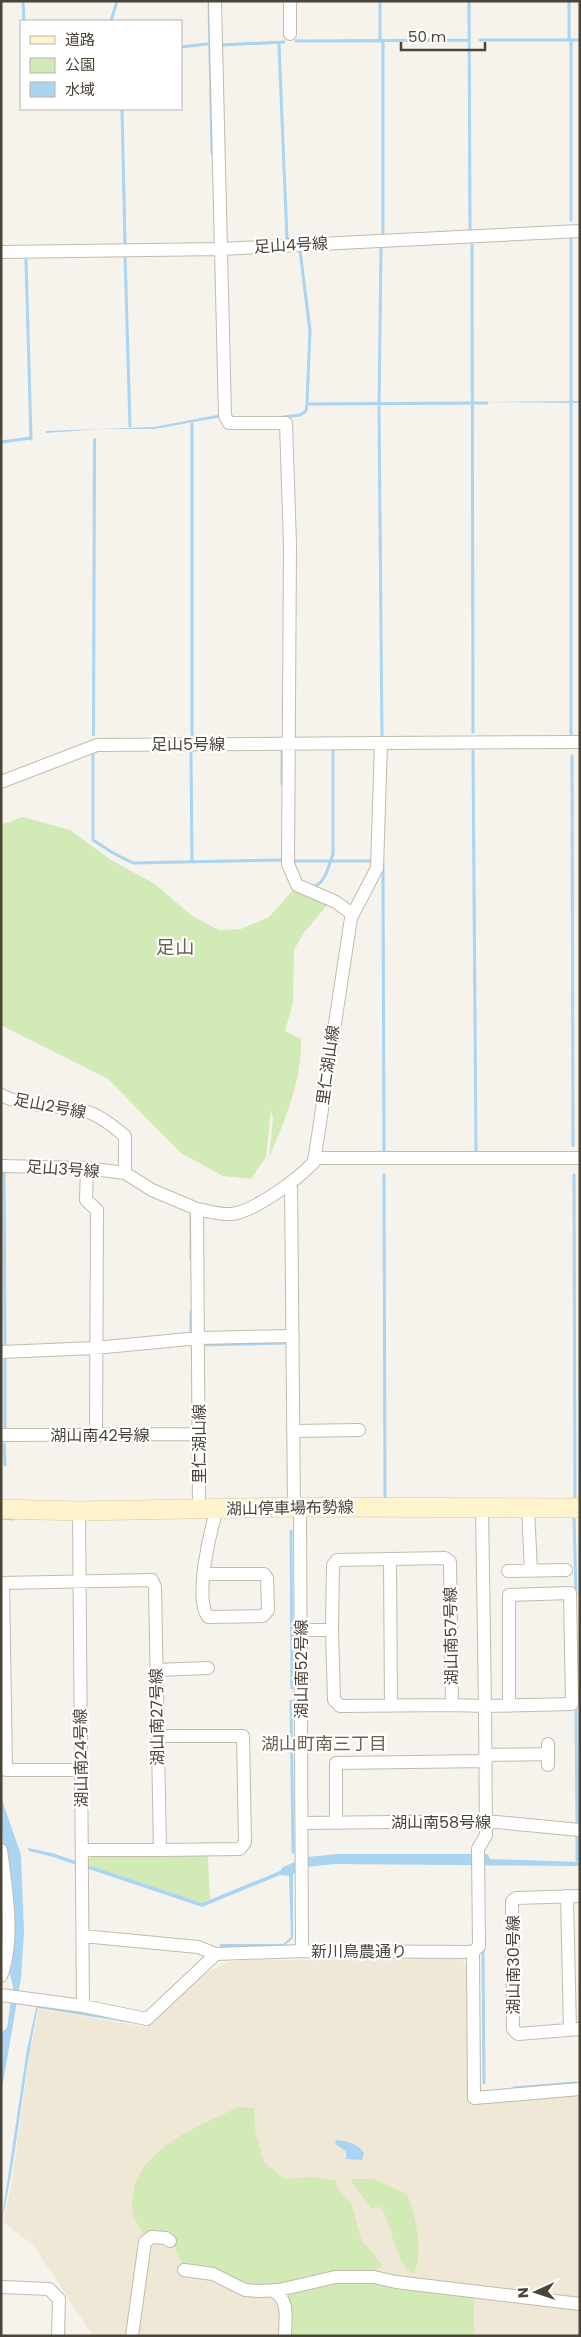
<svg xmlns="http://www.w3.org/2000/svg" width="581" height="2337" viewBox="0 0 581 2337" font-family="Poppins,'Noto Sans JP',sans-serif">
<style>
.education{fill:#efe8d6}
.green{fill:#d2eab5}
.water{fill:#a9d4f2}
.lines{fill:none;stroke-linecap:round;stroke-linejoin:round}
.stream{stroke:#a9d4f2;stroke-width:3}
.minor-casing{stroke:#c2bbae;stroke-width:14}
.secondary-casing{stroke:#d6c79b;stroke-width:20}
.minor{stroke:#fff;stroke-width:12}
.secondary{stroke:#fff3cd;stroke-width:19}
.labels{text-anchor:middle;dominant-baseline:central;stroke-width:4.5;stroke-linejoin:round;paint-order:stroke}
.street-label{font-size:16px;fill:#4b4439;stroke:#fff}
.neighbourhood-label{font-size:18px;fill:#6e6250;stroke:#fff}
.quarter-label{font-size:19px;fill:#6e6250;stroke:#fff}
</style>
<rect width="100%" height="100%" fill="#f6f3ec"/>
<path class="education" d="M461,1959L469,1968L471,2102L580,2094V2336H93L33,2245L3,2222L11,2188L30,2051L39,2009L147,2027L207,1973L225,1963L245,1960Z"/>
<path class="green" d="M23,817L70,830L111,860L155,884L192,916L219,930L241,929L269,917L295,888L329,903L303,934L294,950L293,1003L285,1031L301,1039C302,1081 285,1120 269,1158L273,1119L271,1109L266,1157L251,1179L223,1176L181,1153L108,1079L1,1025V825Z
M208,1856L210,1899L202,1903L88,1865L87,1861L91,1857Z
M239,2107L254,2108L255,2132L264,2162L285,2179L312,2177L335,2180L339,2191L352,2205L361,2239L383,2266L369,2272L261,2289L183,2267L173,2242C149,2237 141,2239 133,2213C131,2205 133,2199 134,2191C142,2147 202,2124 239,2107Z
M350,2179H373L407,2194C416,2218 424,2249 414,2274C395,2265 392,2223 381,2207L371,2208Z
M341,2279L474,2294V2336H290L288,2291Z"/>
<path class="water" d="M580,401V403L482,402Z
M222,414V417L154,429H102L46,433V431L154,427Z
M96,438L95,736H92L93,439Z
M1,1797L21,1855L24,1932L21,1978L1,2094V2033L7,2028L13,1986L8,1967Z
M28,1848L52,1853L202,1903L280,1871L283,1867L307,1857L338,1854H488L490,1859L580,1862V1866L335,1864L306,1867L293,1874V1938L284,1946L221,1947L219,1944H283L291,1937L289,1876L280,1875L202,1907L53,1857L29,1851Z
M37,2004L129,2020L132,2023L38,2008C22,2079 18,2153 1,2224L27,2049Z
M336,2140C347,2141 360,2144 364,2154L362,2160L346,2159V2151L335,2144Z"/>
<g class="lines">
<path class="stream" d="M23,1L24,21
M209,1L212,153
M380,1V39
M469,1L470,231
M569,1V40
M111,21L117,1
M480,40H580
M296,41L469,40
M383,41V236H386
M220,45L284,42
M279,45L287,240
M181,47L207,44
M122,109L125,244
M571,220V40
M571,238V734
M288,239L307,238
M472,245L473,732
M381,248L379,409L382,736
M300,250L310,331L307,402
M125,255L130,426
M26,260L31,439
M283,417L300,415L306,411L307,404L487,403
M1,442L31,438
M192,739V424
M93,751V840L113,853L133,863L283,860
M282,751V784
M473,751L476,1151
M191,752L192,862
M572,756L573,1146
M292,861H373
M383,865L384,1154
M314,887L321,882L326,874L333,854V751
M4,1168L5,1349
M384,1175L385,1502
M574,1175L575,1501
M191,1214V1259
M191,1312V1332
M201,1345L288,1343
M5,1358V1430
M4,1444L5,1465
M574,1515L576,1594
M1,1518L13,1519
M291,1531L292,1688
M291,1701L293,1852
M576,1706L577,1827
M577,1860V1833
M483,1950L484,2083
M514,2088L575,2083"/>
<g class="minor-casing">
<path id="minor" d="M215,1L225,416L229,423H286L290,545L288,864L297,885L336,902L352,914
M290,1V34
M1,252L221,249L580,231
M1,782L97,745L381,743
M1,1095C31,1110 63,1102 93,1114C105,1119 115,1128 125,1136V1173
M314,1158H580
M1,1166L86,1168L125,1173
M87,1168L86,1200L97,1210L96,1435
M125,1173L152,1190L197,1209
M291,1182L294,1507
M1,1352L95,1348L199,1338L293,1336
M293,1431L359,1430
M1,1435L198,1434
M300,1507L302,1951
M199,1508L197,1209C208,1211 221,1215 232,1214C255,1211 298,1179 314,1162L351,918L377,868L381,743L580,742
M528,1508L531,1571
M79,1511L83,2006
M390,1559L391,1706
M508,1571L566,1570
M203,1574H264L267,1578L268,1610L263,1616L208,1617C194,1598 210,1532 217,1509
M1,1583L152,1580L155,1587L160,1850H82
M3,1583L6,1770
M301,1630H332L334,1700L340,1706L452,1705L450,1562L445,1558L337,1560L333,1565L332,1630
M156,1670L208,1668
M452,1705L485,1706L482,1508
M158,1736H243L245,1842L240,1849L160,1850
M548,1744V1765
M485,1755L548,1754
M1,1766L6,1770H81
M336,1822V1763L486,1761
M302,1823L486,1821L580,1830
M1,1850C6,1886 15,1942 1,1976
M567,1896L570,2030
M580,1896L516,1898L512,1901L513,2029L518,2034L580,2029
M83,1936L198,1947L216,1954
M473,1952L479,1946L478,1849L486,1835L485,1706L572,1704L570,1593L509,1595V1706
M1,1995L83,2006L147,2019L216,1954L302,1951L473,1952L474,2098L580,2089
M184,2270L213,2274L245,2290L259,2291L279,2290L335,2277H374L396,2282L580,2304
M1,2287L49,2289L59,2299L58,2336
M273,2291C290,2299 285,2319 285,2336
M132,2336L145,2242L152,2237L166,2238L170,2241"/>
</g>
<g class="secondary-casing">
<path id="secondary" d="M1,1509L79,1511L294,1507L580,1508"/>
</g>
<use href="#minor" class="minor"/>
<use href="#secondary" class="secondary"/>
</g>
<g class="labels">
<g class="street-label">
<text transform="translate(291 245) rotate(-3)">足山4号線</text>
<text x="188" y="744">足山5号線</text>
<text transform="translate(328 1065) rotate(-82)">里仁湖山線</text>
<text transform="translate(50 1106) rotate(11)">足山2号線</text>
<text transform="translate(63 1169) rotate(4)">足山3号線</text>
<text x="100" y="1435">湖山南42号線</text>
<text transform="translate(199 1444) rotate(-90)">里仁湖山線</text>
<text transform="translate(290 1508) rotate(-1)">湖山停車場布勢線</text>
<text transform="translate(451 1636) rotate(-91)">湖山南57号線</text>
<text transform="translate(301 1669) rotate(-90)">湖山南52号線</text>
<text transform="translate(157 1717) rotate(-91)">湖山南27号線</text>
<text transform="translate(81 1758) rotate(-91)">湖山南24号線</text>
<text x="441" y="1822">湖山南58号線</text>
<text x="359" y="1951">新川鳥農通り</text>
<text transform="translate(513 1965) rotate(-90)">湖山南30号線</text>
</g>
<g class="neighbourhood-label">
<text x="324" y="1743">湖山町南三丁目</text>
</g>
<g class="quarter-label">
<text x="175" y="947">足山</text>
</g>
</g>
<rect width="581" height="2337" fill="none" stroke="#4b4439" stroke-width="5"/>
<rect x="20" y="20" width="162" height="90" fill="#ffffff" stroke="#b7b4b0"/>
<rect x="30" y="36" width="25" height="8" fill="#fff3cd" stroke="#b7b4b0"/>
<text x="65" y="45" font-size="15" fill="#4b4439">道路</text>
<rect x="30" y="58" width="25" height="15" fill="#d2eab5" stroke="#b7b4b0"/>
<text x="65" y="70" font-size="15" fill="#4b4439">公園</text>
<rect x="30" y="82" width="25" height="15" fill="#a9d4f2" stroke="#b7b4b0"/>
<text x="65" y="95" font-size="15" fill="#4b4439">水域</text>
<g transform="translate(536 2292) rotate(267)" stroke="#ffffff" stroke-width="4" paint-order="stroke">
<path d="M0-4L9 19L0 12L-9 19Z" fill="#4b4439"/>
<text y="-8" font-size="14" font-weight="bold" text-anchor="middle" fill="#4b4439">N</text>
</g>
<path d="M401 42v8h84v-8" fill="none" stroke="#4b4439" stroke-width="2.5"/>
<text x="408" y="42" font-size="15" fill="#4b4439" stroke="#ffffff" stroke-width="4" paint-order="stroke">50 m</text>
</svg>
